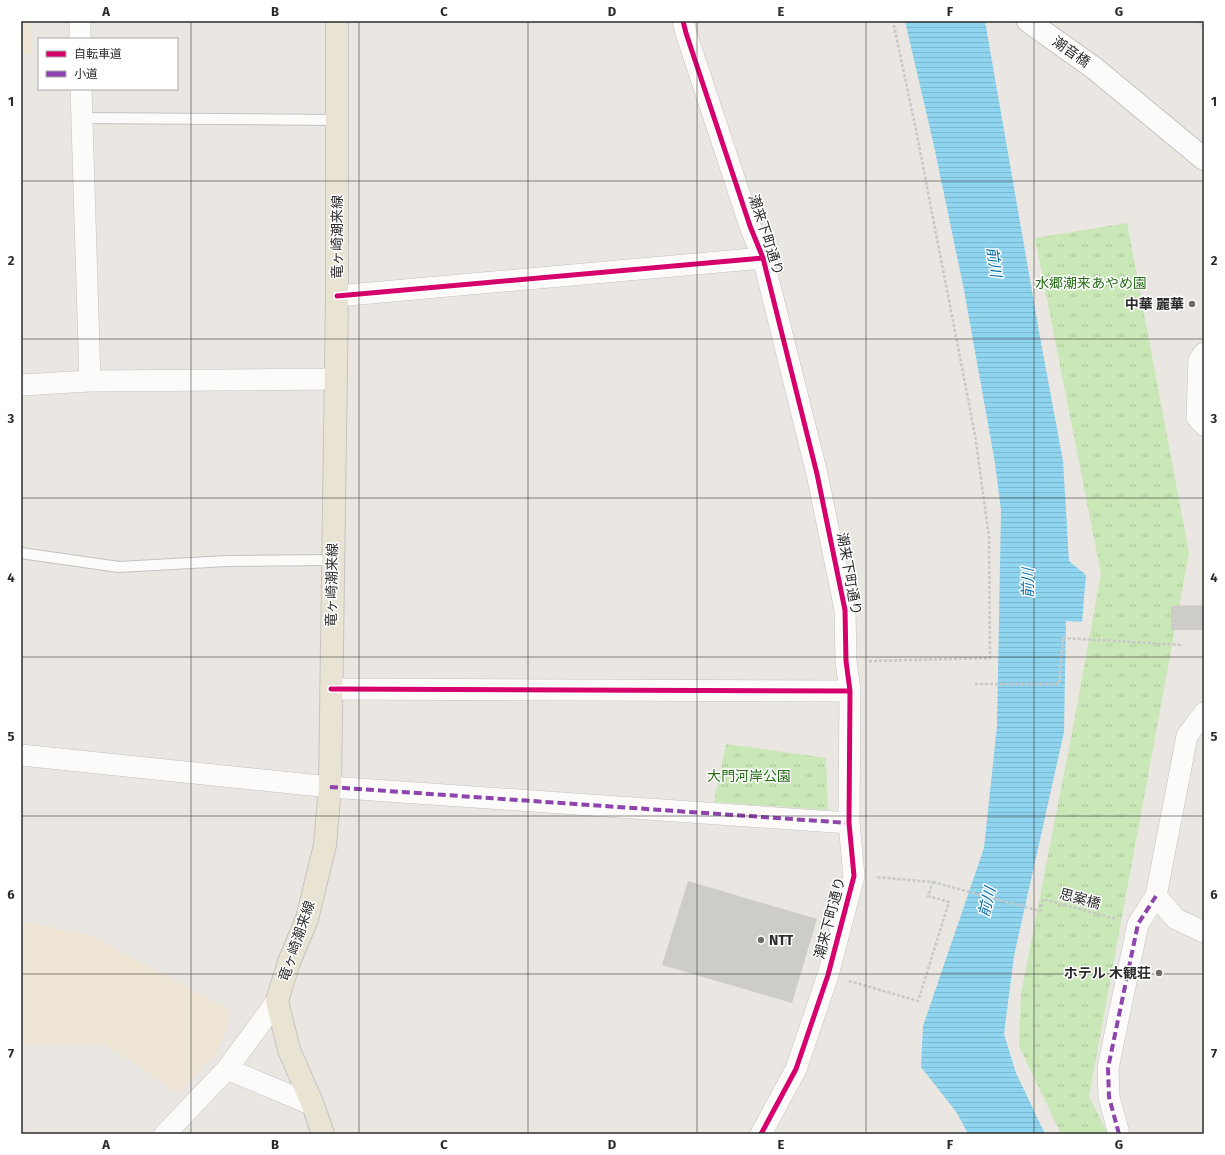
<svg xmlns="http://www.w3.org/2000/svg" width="1225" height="1155" viewBox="0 0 1225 1155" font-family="'Fira Sans','Noto Sans JP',sans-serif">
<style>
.education{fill:#eee5d5}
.park{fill:url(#park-tufts)}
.water{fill:url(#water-rules)}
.building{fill:#ceccc8}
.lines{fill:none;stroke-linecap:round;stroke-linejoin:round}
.lane-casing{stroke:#c3c2c2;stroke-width:12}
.street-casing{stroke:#c3c2c2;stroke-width:22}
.secondary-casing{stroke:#c3c2c2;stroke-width:24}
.primary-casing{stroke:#c5c4c2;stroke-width:24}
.path{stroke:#c8c8c7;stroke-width:2.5;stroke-dasharray:3 2;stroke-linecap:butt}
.lane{stroke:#fcfbfa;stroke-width:10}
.street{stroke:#fcfbfa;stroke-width:21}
.secondary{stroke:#fcfbfa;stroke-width:22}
.primary{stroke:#e8e3d3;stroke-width:22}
.rail{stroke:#dededf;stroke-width:3}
.quiet{stroke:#8e44ad;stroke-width:4;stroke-dasharray:8 4;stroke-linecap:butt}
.cycleway-casing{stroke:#fff;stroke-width:8}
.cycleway{stroke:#d6006c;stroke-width:5}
.grid{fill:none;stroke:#2b2b2b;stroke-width:1;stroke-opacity:0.55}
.poi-dot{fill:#6e6c6b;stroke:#fff;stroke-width:1.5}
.labels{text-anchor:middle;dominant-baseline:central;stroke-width:3;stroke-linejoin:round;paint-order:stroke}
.street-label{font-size:14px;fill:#2b2b2b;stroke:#fff}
.park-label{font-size:14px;fill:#266e15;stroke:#fff}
.poi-label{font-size:14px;font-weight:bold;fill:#2b2b2b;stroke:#fff;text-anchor:end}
.water-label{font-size:15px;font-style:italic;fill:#046ca6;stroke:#fff}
.neatline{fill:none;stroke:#2b2b2b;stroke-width:1.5}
.grid-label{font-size:13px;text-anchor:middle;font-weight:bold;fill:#2b2b2b}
</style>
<defs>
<pattern id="park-tufts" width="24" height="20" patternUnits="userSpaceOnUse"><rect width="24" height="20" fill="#cae7b8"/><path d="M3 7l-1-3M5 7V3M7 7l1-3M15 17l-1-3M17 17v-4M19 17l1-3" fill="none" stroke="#aec69e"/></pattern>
<pattern id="water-rules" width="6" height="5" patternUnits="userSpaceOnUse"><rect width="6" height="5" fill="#90d5f0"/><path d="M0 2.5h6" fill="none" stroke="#7cb7ce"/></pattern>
</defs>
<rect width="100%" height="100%" fill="#eae6e1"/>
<path class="education" d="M21,21H30L31,55L21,53Z
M21,921L92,936L232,1012L218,1051L178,1093L105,1044H21Z"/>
<path class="park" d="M1127,223L1189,553L1089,1096L1108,1134H1061L1019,1046L1021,994L1075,717L1101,574L1035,238Z
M726,744L826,758L828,810L714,802Z"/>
<path class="water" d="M905,21H985L1040,337L1063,461L1069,561L1086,575L1082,622L1066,621L1064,732L1014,956L1004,1034L1016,1073L1045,1134H968L957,1113L921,1067L923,1026L984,848L997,726L1001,510L995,463L964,290L934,146Z"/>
<path class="building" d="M1204,605V630H1171V606Z
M688,881L817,919L792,1003L662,965Z"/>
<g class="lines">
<g class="lane-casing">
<path id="lane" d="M82,118L337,120
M21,553L119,567L227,561L332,560"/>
</g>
<g class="street-casing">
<path id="street" d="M80,21V39
M683,21L686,33L750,226L763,258L817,474L845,610L846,661L850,691L849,823L854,876L828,975L796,1069L761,1134
M81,89L90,381
M337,296L763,258
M1204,353L1199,360L1197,417L1204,425
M21,385L90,381L335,379
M331,689L850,691
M1204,713L1187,736L1156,896L1176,919L1204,932
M21,755L330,787L849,823
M227,1069L313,1105
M165,1134L227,1069L277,1001
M1119,1134L1109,1097L1108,1068L1138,924L1156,896"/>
</g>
<g class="secondary-casing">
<path id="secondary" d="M1028,21L1094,68L1204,159"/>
</g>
<g class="primary-casing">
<path id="primary" d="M323,1134L313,1105L289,1050L277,1001L289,962L307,919L325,845L330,787L337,296V21"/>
</g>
<path class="path" d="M869,661L990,658L989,537L975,435L916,130L893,21
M975,684H1059L1063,638L1183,645
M933,882L1040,911L1043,899L1116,919
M849,981L918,1001L949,902L928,896L933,882L875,877"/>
<use href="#lane" class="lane"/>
<use href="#street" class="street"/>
<use href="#secondary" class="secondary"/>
<use href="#primary" class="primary"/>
<path class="rail" d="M1196,21L1204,27"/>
<path class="quiet" d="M330,787L849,823
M1119,1134L1109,1097L1108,1068L1138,924L1156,896"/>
<g class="cycleway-casing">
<path id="cycleway" d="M683,21L686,33L750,226L763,258L817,474L845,610L846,661L850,691L849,823L854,876L828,975L796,1069L761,1134
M337,296L763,258
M331,689L850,691"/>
</g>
<use href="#cycleway" class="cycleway"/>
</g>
<path class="grid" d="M191,21V1134M359,21V1134M528,21V1134M697,21V1134M866,21V1134M1034,21V1134M21,181H1204M21,339H1204M21,498H1204M21,657H1204M21,816H1204M21,974H1204"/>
<g class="poi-dot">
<circle cx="1192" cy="304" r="4"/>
<circle cx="761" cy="940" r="4"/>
<circle cx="1159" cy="973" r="4"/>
</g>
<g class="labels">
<g class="street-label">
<text transform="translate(1071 52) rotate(35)">潮音橋</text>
<text transform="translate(766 235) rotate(72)">潮来下町通り</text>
<text transform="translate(337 237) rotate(-90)">竜ヶ崎潮来線</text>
<text transform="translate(849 574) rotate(80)">潮来下町通り</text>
<text transform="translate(332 585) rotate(-89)">竜ヶ崎潮来線</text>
<text transform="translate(1080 899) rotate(15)">思案橋</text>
<text transform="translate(830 918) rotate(-75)">潮来下町通り</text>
<text transform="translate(297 941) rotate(-71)">竜ヶ崎潮来線</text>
</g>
<g class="park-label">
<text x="1091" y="283">水郷潮来あやめ園</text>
<text x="749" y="776">大門河岸公園</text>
</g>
<g class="poi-label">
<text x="1184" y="304">中華 麗華</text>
<text x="769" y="940" text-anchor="start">NTT</text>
<text x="1151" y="973">ホテル 木観荘</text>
</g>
<g class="water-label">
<text transform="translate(994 262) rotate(82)">前川</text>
<text transform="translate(1028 583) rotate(-90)">前川</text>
<text transform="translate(987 902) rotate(-76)">前川</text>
</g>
</g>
<rect width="1225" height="1155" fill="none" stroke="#ffffff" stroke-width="44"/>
<rect x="38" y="38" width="140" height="52" fill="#ffffff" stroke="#aaaaaa"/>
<rect x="46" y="51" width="20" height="6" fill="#d6006c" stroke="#aaaaaa"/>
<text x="74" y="58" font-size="12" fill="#2b2b2b">自転車道</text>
<rect x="46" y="71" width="20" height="6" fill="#8e44ad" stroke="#aaaaaa"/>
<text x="74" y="78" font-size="12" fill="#2b2b2b">小道</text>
<rect x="22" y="22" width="1181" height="1111" class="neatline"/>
<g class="grid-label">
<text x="106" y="16">A</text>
<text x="275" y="16">B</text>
<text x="444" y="16">C</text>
<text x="612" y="16">D</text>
<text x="781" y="16">E</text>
<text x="950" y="16">F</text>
<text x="1119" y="16">G</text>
<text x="11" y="106">1</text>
<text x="1214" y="106">1</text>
<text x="11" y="265">2</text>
<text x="1214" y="265">2</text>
<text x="11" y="423">3</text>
<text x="1214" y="423">3</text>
<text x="11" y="582">4</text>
<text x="1214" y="582">4</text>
<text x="11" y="741">5</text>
<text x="1214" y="741">5</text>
<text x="11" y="899">6</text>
<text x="1214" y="899">6</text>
<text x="11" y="1058">7</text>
<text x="1214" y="1058">7</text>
<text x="106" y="1149">A</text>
<text x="275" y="1149">B</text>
<text x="444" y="1149">C</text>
<text x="612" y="1149">D</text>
<text x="781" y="1149">E</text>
<text x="950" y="1149">F</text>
<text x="1119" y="1149">G</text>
</g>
</svg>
